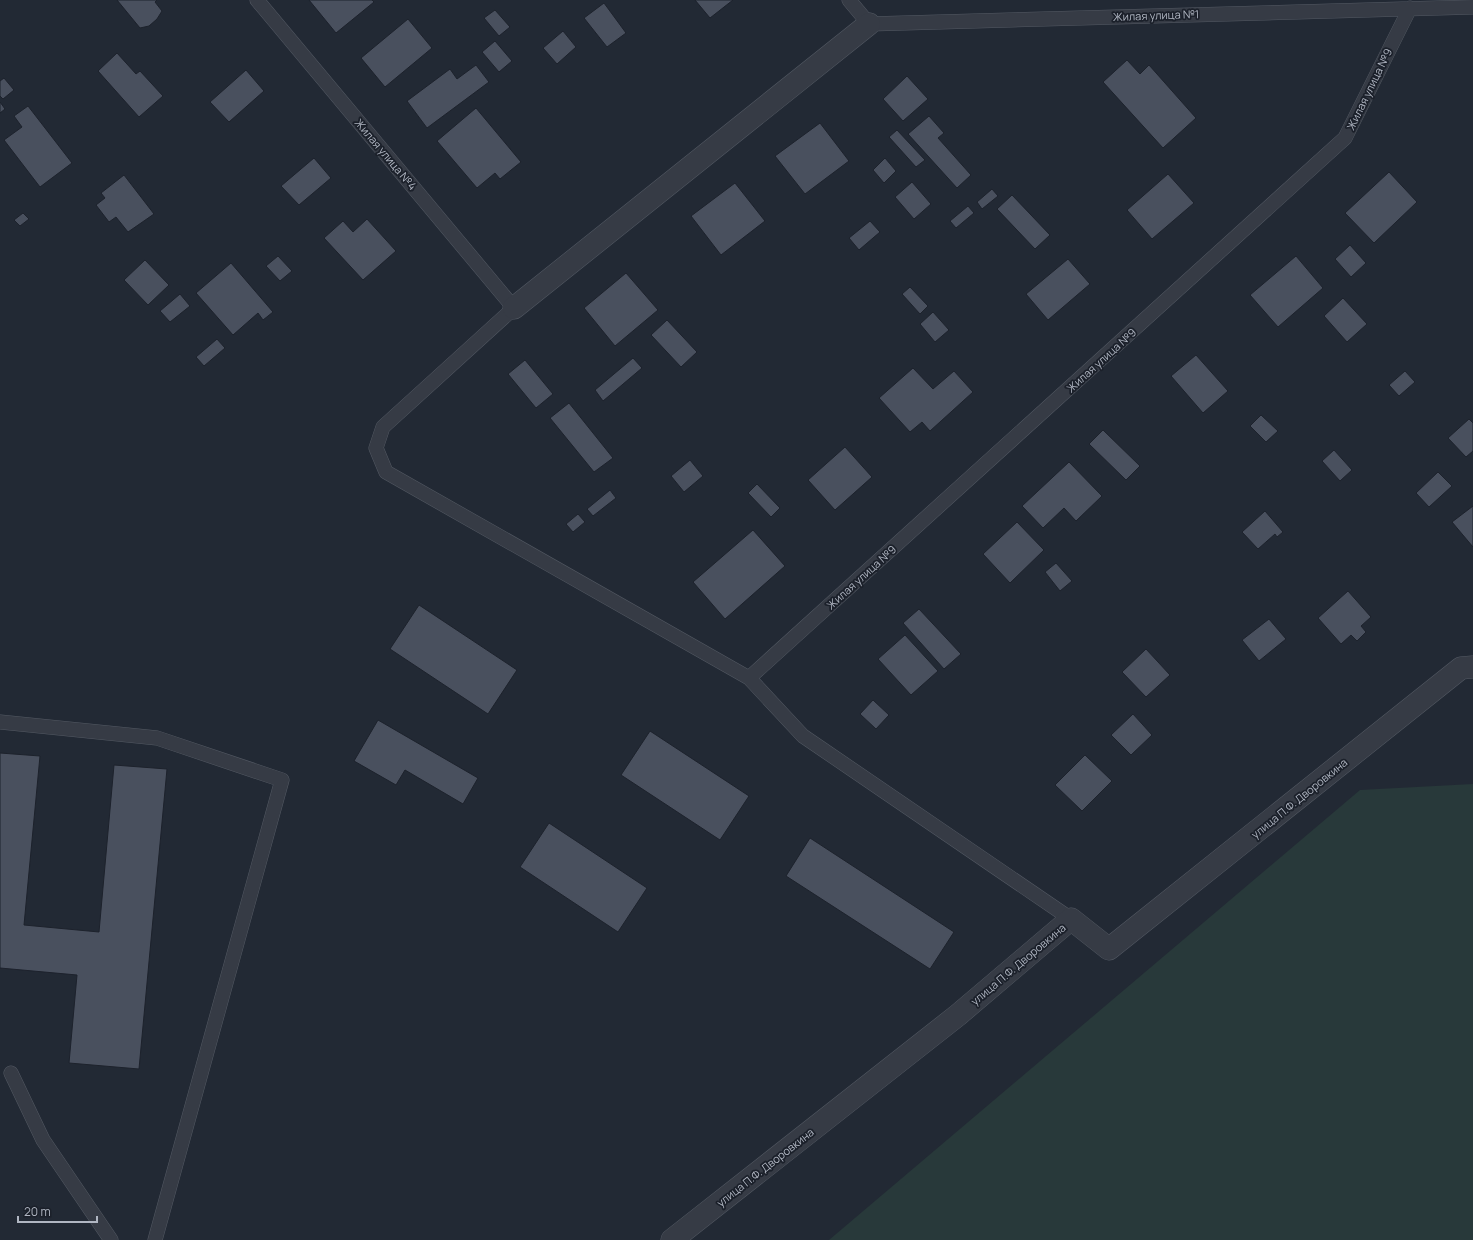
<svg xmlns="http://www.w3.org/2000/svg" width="1473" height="1240" viewBox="0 0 1473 1240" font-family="Manrope,sans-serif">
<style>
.green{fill:#28393a}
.building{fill:#49505e;stroke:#1d222c}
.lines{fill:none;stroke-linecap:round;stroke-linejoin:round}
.service-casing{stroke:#535963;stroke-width:15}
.minor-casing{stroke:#535963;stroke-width:23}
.service{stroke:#363b45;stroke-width:14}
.minor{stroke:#363b45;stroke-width:22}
.labels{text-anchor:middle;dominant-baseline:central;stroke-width:3.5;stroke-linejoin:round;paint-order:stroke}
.street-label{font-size:11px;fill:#b0b6c2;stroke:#1b202a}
</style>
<rect width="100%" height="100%" fill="#222934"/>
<path class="green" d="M1473,784V1240H829L1360,790Z"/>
<path class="building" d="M117,0H157L155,2L162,11L157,19L149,26L140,28Z
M309,0H372L374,2L336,33Z
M695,0H733L710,18Z
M604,3L626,33L607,47L584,18Z
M495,10L510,27L499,36L484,18Z
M408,19L432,48L385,87L361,58Z
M563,31L576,47L557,64L543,48Z
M495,41L512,61L499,72L482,52Z
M117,53L136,74L140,71L163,96L139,117L98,71Z
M1127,60L1140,74L1149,65L1196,118L1163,148L1103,82Z
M476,65L489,82L427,128L407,101L450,69L457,79Z
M246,70L264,91L229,122L210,102Z
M907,76L928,99L903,121L883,99Z
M4,78L14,90L3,99L0,96V81Z
M0,102L5,109L0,113Z
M28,106L72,163L40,187L4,140L22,127L14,116Z
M476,108L521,162L500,179L495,173L477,188L437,141Z
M929,116L944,133L938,138L971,175L957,188L908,134Z
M820,123L849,161L805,194L775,156Z
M897,130L925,160L916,167L889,137Z
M314,158L331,178L299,205L281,186Z
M885,158L896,171L884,183L873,170Z
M1389,172L1417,202L1374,243L1345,213Z
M1168,174L1194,203L1152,239L1127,210Z
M124,175L154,214L128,232L116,217L109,222L96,205L105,198L101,193Z
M912,182L931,204L914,219L895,197Z
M735,183L765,221L721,255L691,216Z
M992,189L998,196L982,209L977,202Z
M1012,195L1050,235L1035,249L997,209Z
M968,206L974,213L956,228L950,221Z
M23,213L29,219L20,226L14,220Z
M367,219L396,251L363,280L324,238L343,221L353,232Z
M870,221L880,232L859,250L849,238Z
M1350,245L1366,263L1351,277L1335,259Z
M278,256L292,271L280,281L266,266Z
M1296,256L1323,288L1278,327L1250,295Z
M1068,259L1090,284L1048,320L1026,294Z
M145,260L169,285L148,305L124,280Z
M231,263L273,312L263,320L258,313L233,335L196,293Z
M626,273L658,310L615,346L584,308Z
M910,287L928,306L920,314L902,294Z
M180,294L190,306L170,322L160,311Z
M1343,298L1367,324L1347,342L1324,316Z
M933,312L949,330L935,342L920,324Z
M667,320L697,352L681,367L651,335Z
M217,339L225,348L204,366L196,357Z
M1196,355L1228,391L1203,413L1171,376Z
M633,358L642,368L603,401L595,390Z
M525,360L553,394L536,408L508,374Z
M913,368L933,389L954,371L973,392L930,431L922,422L910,432L879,398Z
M1405,371L1415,382L1399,396L1389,385Z
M569,403L613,458L594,472L550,418Z
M1261,415L1278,431L1266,442L1250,426Z
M1469,419L1473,423V451L1466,457L1448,438Z
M1103,430L1140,466L1126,480L1089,444Z
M845,447L872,477L835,510L808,480Z
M1334,450L1352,470L1340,481L1322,461Z
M690,460L703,476L684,492L671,476Z
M1069,462L1102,496L1076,521L1064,508L1043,528L1022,506Z
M1438,472L1452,486L1429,507L1416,493Z
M757,484L780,508L771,517L748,493Z
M610,490L616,498L593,516L587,509Z
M1473,506V547L1452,522Z
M1265,511L1283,532L1277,537L1275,534L1258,549L1242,532Z
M578,514L585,522L573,532L566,524Z
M1017,522L1044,550L1010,583L983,554Z
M753,530L785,566L725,619L693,582Z
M1056,563L1072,581L1060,591L1045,572Z
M1348,591L1371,617L1361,626L1366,632L1357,641L1351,635L1341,644L1318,618Z
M419,605L517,670L488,714L390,649Z
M919,609L961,654L944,669L903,623Z
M1269,619L1286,639L1259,661L1242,640Z
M905,635L938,671L911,695L878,659Z
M1146,649L1170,675L1146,697L1122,672Z
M873,700L889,715L876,729L860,714Z
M1133,714L1152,735L1131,755L1111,735Z
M378,720L478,778L463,804L405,770L396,785L354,761Z
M650,731L749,796L720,840L621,775Z
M0,753L40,756L24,925L99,932L114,765L167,769L139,1069L69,1063L77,975L0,968Z
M1085,755L1112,781L1082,811L1055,785Z
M549,823L647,888L618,932L520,867Z
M810,838L954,932L930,969L786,876Z"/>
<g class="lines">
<g class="service-casing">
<path id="service" d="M257,0L514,308L383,427L376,448L386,472L749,678L803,736L1071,919
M849,0L869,24L1473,7
M749,678L1345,138L1410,8
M0,722L157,738L282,780L155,1240
M11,1073L43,1140L111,1240"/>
</g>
<g class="minor-casing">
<path id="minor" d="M514,308L869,24
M672,1240L958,1015L1071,919L1109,949L1461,668L1473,667"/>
</g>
<use href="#service" class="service"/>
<use href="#minor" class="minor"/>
</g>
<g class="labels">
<g class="street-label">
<text transform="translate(1156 15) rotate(-2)">Жилая улица №1</text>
<text transform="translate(1369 89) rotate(-64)">Жилая улица №9</text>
<text transform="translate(386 154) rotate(50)">Жилая улица №4</text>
<text transform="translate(1101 360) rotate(-42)">Жилая улица №9</text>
<text transform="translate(861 577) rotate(-42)">Жилая улица №9</text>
<text transform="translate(1299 798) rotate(-39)">улица П.Ф. Дворовкина</text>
<text transform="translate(1018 964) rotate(-40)">улица П.Ф. Дворовкина</text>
<text transform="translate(765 1167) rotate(-38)">улица П.Ф. Дворовкина</text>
</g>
</g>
<path d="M18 1216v6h79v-6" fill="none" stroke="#b0b6c2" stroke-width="2"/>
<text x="24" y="1216" font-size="12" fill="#b0b6c2" stroke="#1b202a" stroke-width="3" paint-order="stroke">20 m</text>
</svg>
